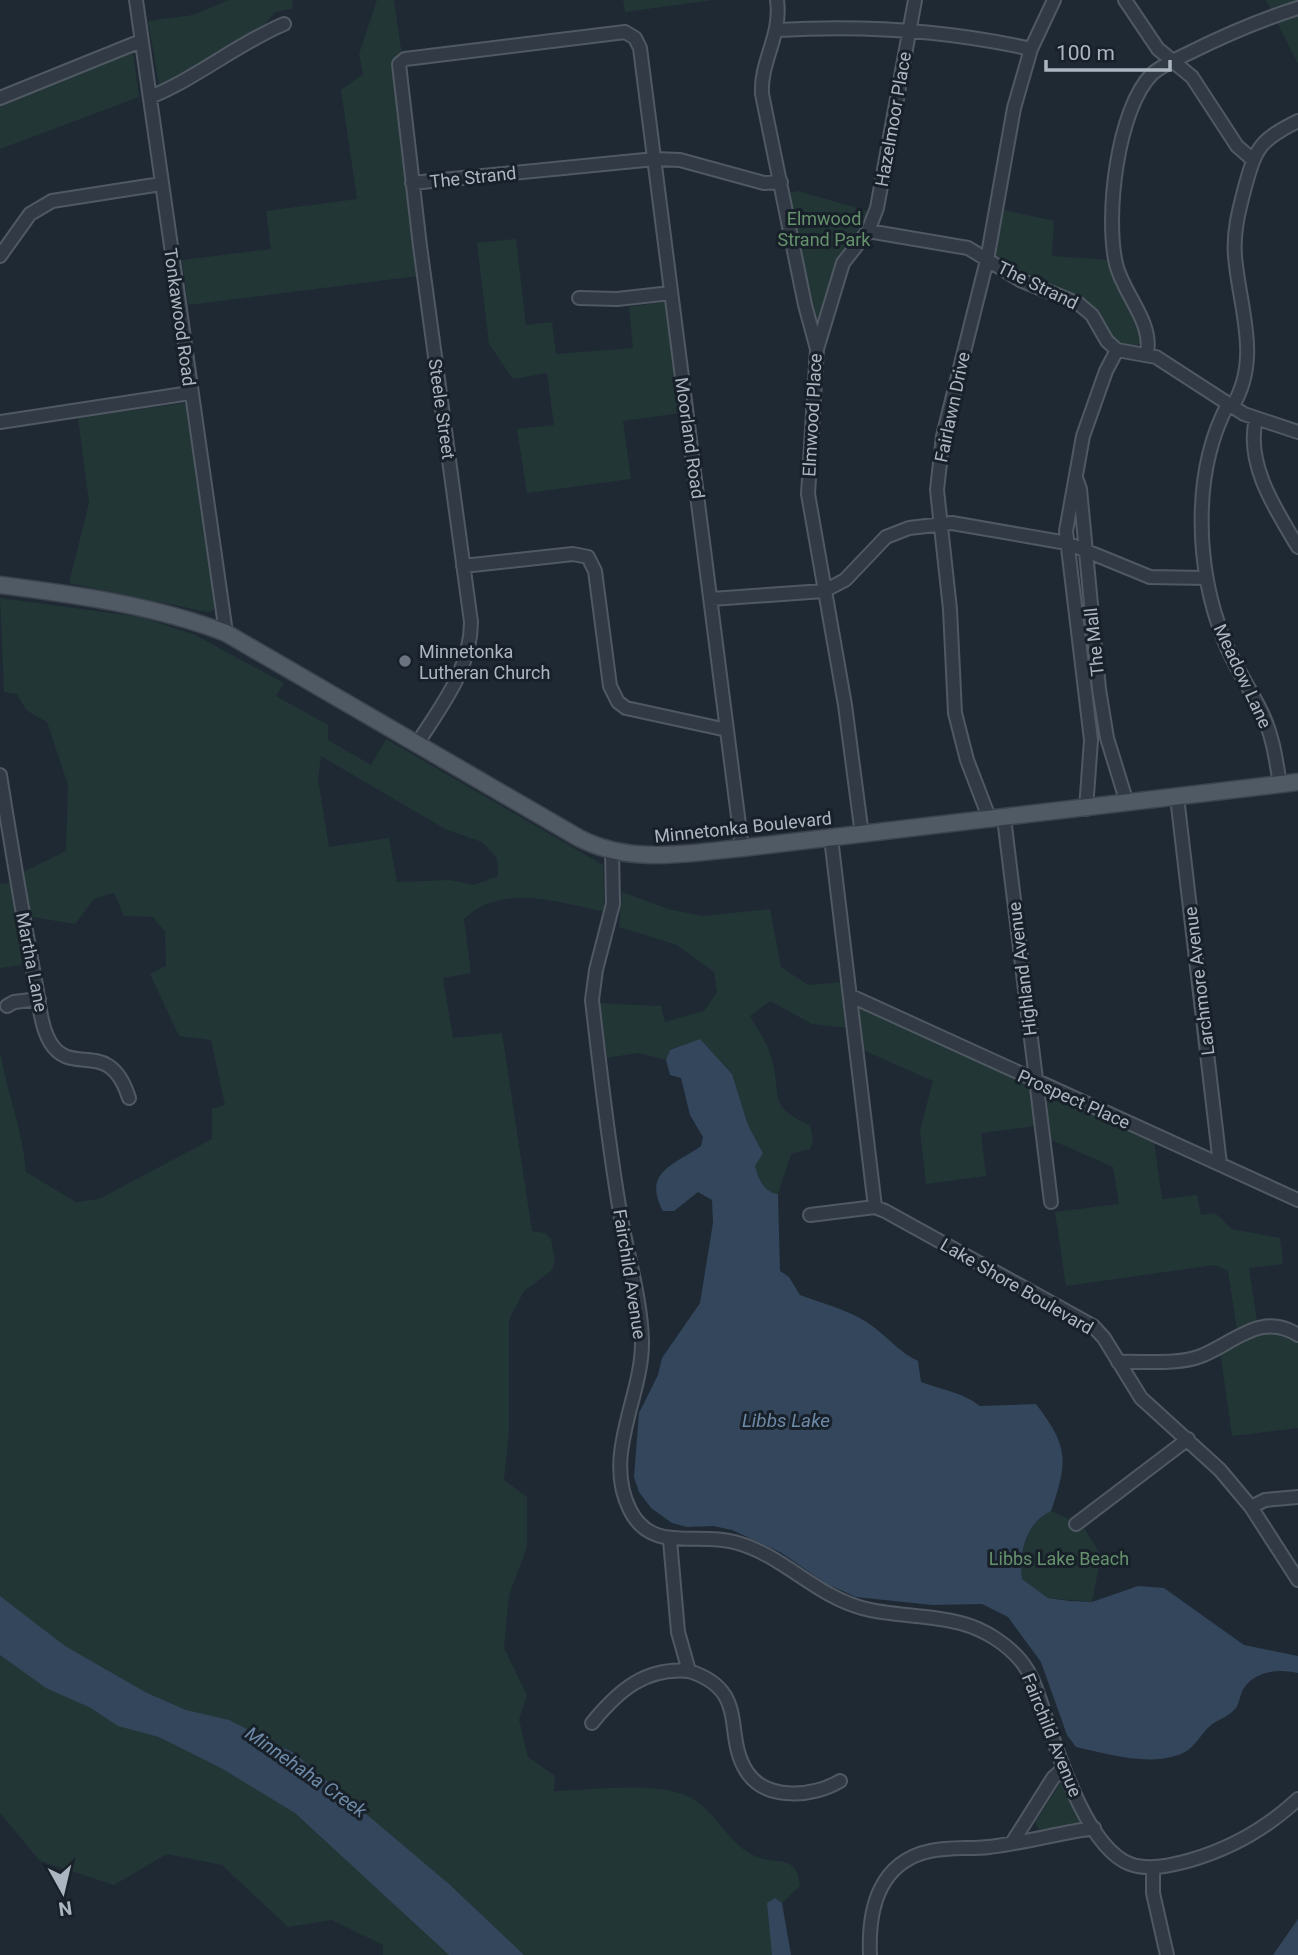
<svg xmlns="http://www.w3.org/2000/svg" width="1298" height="1955" viewBox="0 0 1298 1955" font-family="Roboto,sans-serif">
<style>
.green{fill:#223636;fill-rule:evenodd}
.water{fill:#33465b}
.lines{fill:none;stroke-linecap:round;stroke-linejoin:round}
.minor-casing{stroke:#505963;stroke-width:16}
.major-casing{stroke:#3c444e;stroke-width:19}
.minor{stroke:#323b45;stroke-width:12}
.major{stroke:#505a65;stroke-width:16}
.worship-dot{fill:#6b7280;stroke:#182029;stroke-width:2.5}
.labels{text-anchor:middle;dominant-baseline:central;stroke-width:6;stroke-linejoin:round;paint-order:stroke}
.street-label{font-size:18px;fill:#acb6c2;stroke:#182029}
.park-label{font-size:18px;fill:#65916c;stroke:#182029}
.poi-label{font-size:18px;fill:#acb6c2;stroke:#182029;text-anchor:start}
.water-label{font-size:19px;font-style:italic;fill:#6d89a6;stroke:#182029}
</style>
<rect width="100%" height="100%" fill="#1f2934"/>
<path class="green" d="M229,0H293L292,9L275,12L265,24L168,83L159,84L148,21L193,15Z
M377,0H394L402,55L394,59L392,70L418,276L188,305L182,260L271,249L266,211L357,199L341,90L363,74L359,54Z
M623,0H713L625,12Z
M1266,0H1298V2L1272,11Z
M1298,15V64L1277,22Z
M133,52L139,97L0,149V101L75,76Z
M798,191L871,212L860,231L843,252L816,333L789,193Z
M1000,209L1054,221L1052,256L1109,260C1118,289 1138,313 1142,343C1115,359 1107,319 1092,306C1076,292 1051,287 1032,279C1019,274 1006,264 994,257Z
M516,239L526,325L552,322L556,354L633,348L629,307L663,302L668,305L681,413L623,421L631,479L527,493L517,429L554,425L547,373L513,379L489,344L477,243Z
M184,403L187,406L216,604L213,611L207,612L69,583L89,503L78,418Z
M0,598L141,617L195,635L284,683L276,696L328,725V740L371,765L386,739L603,865L605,912C559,902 502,883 464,919L471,973L443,978L453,1038L502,1033L532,1231L545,1233L551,1239L555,1263L551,1271L524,1291L509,1320V1433L504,1480L527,1497V1547L509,1595L504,1648L527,1695L519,1720L528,1757L555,1776L554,1791C592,1790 662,1780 693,1799C718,1814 728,1845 757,1857C779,1865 797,1854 800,1886L782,1903L775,1898L772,1955H383V1945L332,1920L288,1927L222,1865L167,1854L114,1885L40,1861L0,1813V1052C7,1093 23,1131 26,1172L76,1202L99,1199L212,1139V1109L225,1105L211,1040L179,1036L150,974L166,966L165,932L153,917L124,916L114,893L94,899L75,924L32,917L23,872L66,851L68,785L47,722L26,710L17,694L4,692ZM321,756L445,829L482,842L497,858L498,876L474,885L450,880L397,882L389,838L329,847L318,779Z
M10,883L22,965L0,968V884Z
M622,892L668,909L703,916L770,909L781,967L808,985L843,982L848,1028L812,1024L770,1001L750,1016C758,1030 768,1044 772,1060C782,1096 767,1107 810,1125L813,1141L810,1149L791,1154L778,1194C763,1192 759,1178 755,1165L763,1152L748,1125L732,1074L700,1040L670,1050L666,1060L639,1053L605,1058L597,1003L661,1006L665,1022L704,1011L717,992L714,972L677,945L619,927Z
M861,1006L1025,1082L1030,1087L1035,1126L981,1133L986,1176L926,1184L920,1130L933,1081L863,1050L858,1007Z
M1046,1093L1154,1141L1162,1199L1197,1195L1201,1215L1215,1213L1232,1229L1280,1238L1283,1264L1249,1268L1257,1321L1237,1330L1228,1271L1215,1265L1066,1286L1055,1212L1119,1204L1113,1167L1047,1138L1042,1096Z
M1256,1333H1275L1298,1343V1428L1232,1436L1220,1351Z
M1051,1511L1082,1525L1101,1555L1092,1602L1048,1598L1022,1579C1020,1554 1025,1523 1051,1511Z
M1061,1782L1065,1784L1082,1821L1078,1825L1039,1830L1035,1823Z"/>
<path class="water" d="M700,1039L732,1074L748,1125L763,1153L755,1166C759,1179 763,1192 778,1194L780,1271L789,1277L800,1295C824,1304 854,1311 875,1328C890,1340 901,1353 918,1361L921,1382C940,1389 964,1393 980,1406L1036,1404C1069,1447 1068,1461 1051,1511C1025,1523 1019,1554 1022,1579L1048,1598L1070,1601L1092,1602L1138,1586L1164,1588L1244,1645L1298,1656V1673C1280,1669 1256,1670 1244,1688C1240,1693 1240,1702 1236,1708C1229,1716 1222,1718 1214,1723C1200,1732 1196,1750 1178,1755C1148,1766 1107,1754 1076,1747L1067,1735L1041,1662L1008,1617L982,1604L932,1605L856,1597L827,1584L780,1552L732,1530L713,1526L687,1527L672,1523L651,1508L639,1492L634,1477L639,1413L658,1375L662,1358L700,1303L713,1223L712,1200L698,1192L674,1211H663C642,1172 674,1165 701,1146L703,1137L690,1115L681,1078L670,1075L666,1060L670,1050Z
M0,1596L65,1646L147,1693L186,1710L229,1720L294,1753L449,1884L524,1955H449L295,1813L221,1768L159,1737L118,1726L91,1708L46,1688L0,1655Z
M775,1898L782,1903L791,1955H772L767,1903Z
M1298,1919V1955H1273L1275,1952Z"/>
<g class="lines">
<g class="minor-casing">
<path id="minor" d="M136,0L226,633
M777,0C782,36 760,61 762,94L805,305L817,349L808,494L845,705L862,835
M1125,0L1158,49L1192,77L1237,146L1253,160
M778,30C864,25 947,30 1031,49
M150,97C197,78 237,44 284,24
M0,98L141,41
M412,183L655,159L680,160L764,183L781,182
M868,231L968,248L1020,280L1079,304L1092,315L1107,341L1117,350L1156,357L1244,414L1298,432
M0,256L30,214L52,201L161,184
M579,298L617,299L671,293
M817,349L843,263L868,231L877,208L915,0
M1147,353C1153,321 1123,294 1116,264C1105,217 1117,109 1152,74C1162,65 1177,59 1189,53C1225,35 1260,20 1298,8
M1228,404C1191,474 1196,569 1224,640C1233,664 1248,685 1259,707C1272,731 1276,758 1280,785
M1232,407C1262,359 1239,307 1235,256C1233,232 1239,210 1245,187C1256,147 1260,140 1298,121
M1256,419C1245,464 1276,510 1298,547
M0,422L190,393
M1076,478L1080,489L1099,689L1107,738L1127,803
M463,566L573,554L588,557L595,571L610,686L618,702L626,708L727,730
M711,599L824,591L845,580L886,537L909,528L952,523L1067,543L1150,577L1206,578
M417,744C441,706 471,669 471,622L420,246L399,64L405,59L625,32L635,38L640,48L742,848
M0,775C11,844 22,912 35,980C39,999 40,1025 50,1042C72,1079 109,1035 129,1098
M1177,797L1220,1164
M1086,809L1091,740L1066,531L1083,436L1106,371L1117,350
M1004,818L1051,1202
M990,820L967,760L955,713L950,609L937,490L943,436L987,260L1014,108L1031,49L1054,0
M831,838L875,1207
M612,851L613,904L596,970L592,1000C600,1070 608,1142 620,1212C627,1255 641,1298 642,1341C643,1396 602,1455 630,1510C651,1553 696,1532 734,1542C782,1554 814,1595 862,1608C895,1617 931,1614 964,1624C985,1630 1007,1644 1021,1661C1034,1677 1039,1698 1046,1718C1059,1757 1088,1848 1130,1864C1149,1871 1173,1865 1191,1860C1232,1848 1267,1828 1298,1799
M851,996L1298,1200
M7,1006L14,1002L39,999
M810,1215L875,1207L885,1211L1093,1326L1104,1338L1141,1398L1220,1470L1251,1507L1298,1580
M1118,1362C1144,1361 1178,1365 1201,1356C1234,1343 1261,1311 1298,1335
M1251,1507L1265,1500L1298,1497
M1076,1524L1188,1439
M670,1540L678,1632L689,1671C751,1691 722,1734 747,1772C766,1801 814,1797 840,1781
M592,1723C618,1691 645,1667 689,1671
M1012,1843L1053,1778L1063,1769
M1153,1867V1893L1167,1955
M870,1955C868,1909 879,1862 930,1851C949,1847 970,1849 989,1847C1024,1843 1059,1833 1094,1828"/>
</g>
<g class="major-casing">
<path id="major" d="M0,585C77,595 153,605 226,633L579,838C631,865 687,853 742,848L1298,782"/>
</g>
<use href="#minor" class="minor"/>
<use href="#major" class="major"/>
</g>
<circle class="worship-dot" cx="405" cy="661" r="7"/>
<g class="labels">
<g class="street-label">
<text transform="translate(893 119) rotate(-80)">Hazelmoor Place</text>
<text transform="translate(473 177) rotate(-6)">The Strand</text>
<text transform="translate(1038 285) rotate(26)">The Strand</text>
<text transform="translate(180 317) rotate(82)">Tonkawood Road</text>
<text transform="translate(952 407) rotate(-78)">Fairlawn Drive</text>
<text transform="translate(442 409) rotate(82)">Steele Street</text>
<text transform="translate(812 415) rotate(-87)">Elmwood Place</text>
<text transform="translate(690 438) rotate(82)">Moorland Road</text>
<text transform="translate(1094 642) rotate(-96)">The Mall</text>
<text transform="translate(1243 676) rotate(65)">Meadow Lane</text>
<text transform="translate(743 827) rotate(-6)">Minnetonka Boulevard</text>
<text transform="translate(32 962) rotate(79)">Martha Lane</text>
<text transform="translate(1022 969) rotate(-97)">Highland Avenue</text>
<text transform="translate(1199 981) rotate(-97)">Larchmore Avenue</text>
<text transform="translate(1074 1099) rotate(24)">Prospect Place</text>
<text transform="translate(630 1274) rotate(81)">Fairchild Avenue</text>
<text transform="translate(1017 1286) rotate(30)">Lake Shore Boulevard</text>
<text transform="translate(1052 1735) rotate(68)">Fairchild Avenue</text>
</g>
<g class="park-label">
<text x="824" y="218">Elmwood<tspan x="824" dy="21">Strand Park</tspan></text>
<text x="1059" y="1558">Libbs Lake Beach</text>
</g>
<g class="poi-label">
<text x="419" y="651">Minnetonka<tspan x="419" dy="21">Lutheran Church</tspan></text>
</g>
<g class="water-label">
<text x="786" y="1420">Libbs Lake</text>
<text transform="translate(306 1772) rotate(35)">Minnehaha Creek</text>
</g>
</g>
<g transform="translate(63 1892) rotate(172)" stroke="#182029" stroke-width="5" paint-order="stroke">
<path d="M0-5L12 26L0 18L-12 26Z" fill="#acb6c2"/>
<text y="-10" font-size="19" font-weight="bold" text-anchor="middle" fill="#acb6c2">N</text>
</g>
<path d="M1046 60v10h124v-10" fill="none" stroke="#acb6c2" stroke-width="3.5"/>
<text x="1056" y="60" font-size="21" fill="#acb6c2" stroke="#182029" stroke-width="5" paint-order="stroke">100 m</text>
</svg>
